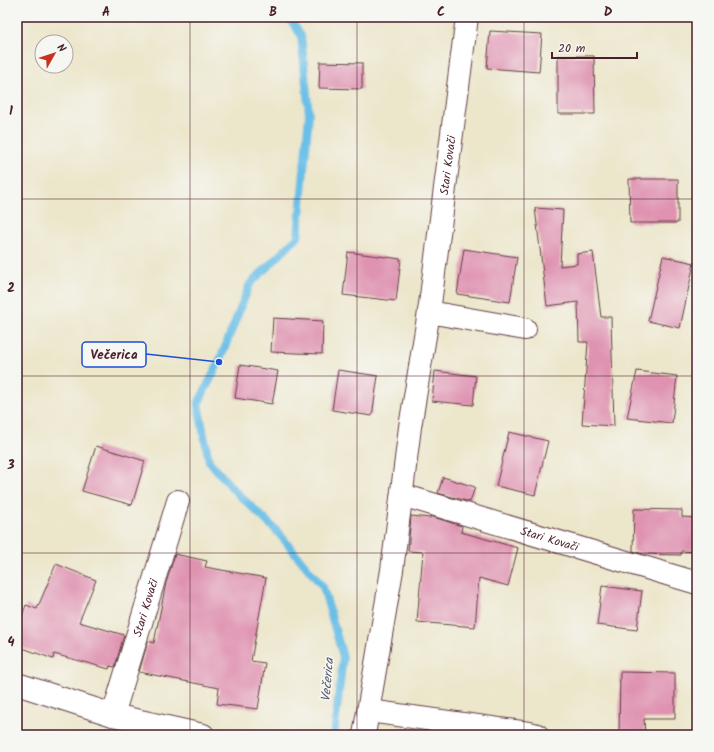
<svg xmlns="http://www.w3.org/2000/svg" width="714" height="752" viewBox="0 0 714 752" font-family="Kalam,sans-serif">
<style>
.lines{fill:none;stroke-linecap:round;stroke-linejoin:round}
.stream{stroke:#6bbfe7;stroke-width:8}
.building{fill:#df93b1}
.minor-casing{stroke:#623d43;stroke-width:24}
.minor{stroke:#fff;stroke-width:22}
.grid{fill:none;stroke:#4a1f2b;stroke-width:1;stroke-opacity:0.55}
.labels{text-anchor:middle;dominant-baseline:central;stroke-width:3.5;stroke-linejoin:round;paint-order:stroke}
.street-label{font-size:12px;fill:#4a1f2b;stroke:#f6f6f2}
.water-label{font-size:13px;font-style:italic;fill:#56576d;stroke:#f6f6f2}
.leader{fill:none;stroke:#1d4ed8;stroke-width:1.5}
.callout-dot{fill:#1d4ed8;stroke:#f6f6f2;stroke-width:1.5}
.callout{fill:#f6f6f2;stroke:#1d4ed8;stroke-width:1.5}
.callout-label{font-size:13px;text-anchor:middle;font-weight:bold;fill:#4a1f2b}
.neatline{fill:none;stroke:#4a1f2b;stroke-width:1.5}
.grid-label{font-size:13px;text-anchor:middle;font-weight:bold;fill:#4a1f2b}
</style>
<rect width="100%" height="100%" fill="#f6f6f2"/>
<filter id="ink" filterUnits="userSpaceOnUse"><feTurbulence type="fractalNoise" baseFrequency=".025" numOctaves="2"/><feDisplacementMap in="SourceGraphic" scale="8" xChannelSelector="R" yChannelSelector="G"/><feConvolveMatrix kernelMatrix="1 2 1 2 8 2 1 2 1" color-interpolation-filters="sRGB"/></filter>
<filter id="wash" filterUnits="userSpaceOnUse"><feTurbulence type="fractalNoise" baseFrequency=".012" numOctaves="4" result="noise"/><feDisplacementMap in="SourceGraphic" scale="16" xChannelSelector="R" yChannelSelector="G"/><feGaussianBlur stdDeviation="0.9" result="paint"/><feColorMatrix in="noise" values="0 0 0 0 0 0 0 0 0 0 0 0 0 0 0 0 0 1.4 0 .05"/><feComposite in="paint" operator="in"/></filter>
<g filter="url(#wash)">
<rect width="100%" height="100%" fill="#ece6cb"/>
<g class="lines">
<path class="stream" d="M288,17L301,35L309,114L298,237L250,284L219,362L198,404L209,461L233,489L276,530L323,587L343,657L334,735"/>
</g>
<g id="blocks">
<path class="building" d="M490,31L542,34L539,72L487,68Z
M558,56H594L595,114H558Z
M320,62L362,63V89L319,88Z
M629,179H678V223H630Z
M535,208L563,210L560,266L577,264V254L593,252L601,317H611L614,426L582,424L588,342H579L578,302L547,306Z
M464,249L517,257L510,302L457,294Z
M348,252L401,259L396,301L343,295Z
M663,256L694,263L680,328L648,321Z
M273,318L323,321L322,354L271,352Z
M240,365L278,371L272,404L235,398Z
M338,370L378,376L372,416L332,410Z
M435,371L476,376L473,405L432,401Z
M637,371L677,376L672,423L627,418Z
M509,432L548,441L535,495L496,486Z
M96,446L145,461L132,505L82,491Z
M443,477L475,487L470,502L438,493Z
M634,509L682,510V517L697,518V552L681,551V555L643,554L633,551Z
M411,516L430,518V516L462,526L461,532L518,548L508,586L479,578L475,627L417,622L423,552L408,551Z
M175,554L207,561L205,567L266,578L251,661L265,663L258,709L217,704L219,688L139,672L148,641L154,643L166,583Z
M56,564L96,580L79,622L124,635L115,667L110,666L109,669L54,654L53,659L17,646V630L26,605L37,609Z
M602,586L642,591L637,630L597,625Z
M620,672L675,673V719H644L645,735H619Z"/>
</g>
</g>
<g filter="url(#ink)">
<use href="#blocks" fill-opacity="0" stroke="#623d43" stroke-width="1"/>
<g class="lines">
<g class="minor-casing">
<g id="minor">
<path d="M429,312L525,329"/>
<path id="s1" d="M402,495L697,583"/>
<path d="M17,684L113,715L203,735"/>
<path d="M369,711L529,733L537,735"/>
<path id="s2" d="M113,715L178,501"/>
<path id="s3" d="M364,735L392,570L410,427L429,312L467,17"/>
</g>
</g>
<use href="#minor" class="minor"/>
</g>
</g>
<path class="grid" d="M190,17V735M357,17V735M524,17V735M17,199H697M17,376H697M17,553H697"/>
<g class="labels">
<g class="street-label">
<text stroke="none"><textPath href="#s3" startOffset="576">Stari Kovači</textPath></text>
<text stroke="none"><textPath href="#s1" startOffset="154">Stari Kovači</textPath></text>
<text stroke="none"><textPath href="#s2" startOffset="112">Stari Kovači</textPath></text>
</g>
<g class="water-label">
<text transform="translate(328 680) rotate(-85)">Večerica</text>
</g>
</g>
<path class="leader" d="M219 362L146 354"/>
<circle class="callout-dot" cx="219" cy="362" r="4"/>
<rect class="callout" x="82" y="342" width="64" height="25" rx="4"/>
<g class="callout-label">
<text x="114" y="359">Večerica</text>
</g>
<rect width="714" height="752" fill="none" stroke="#f6f6f2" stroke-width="44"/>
<g transform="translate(54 54) rotate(51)"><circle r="19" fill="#f6f6f2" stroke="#b1a0a2"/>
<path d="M0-3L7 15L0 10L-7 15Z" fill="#c8321e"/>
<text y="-6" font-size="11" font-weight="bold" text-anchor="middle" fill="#4a1f2b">N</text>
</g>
<path d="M552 52v6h85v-6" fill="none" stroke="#4a1f2b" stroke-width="2"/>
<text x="558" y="52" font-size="12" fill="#4a1f2b" stroke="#f6f6f2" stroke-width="3" paint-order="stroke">20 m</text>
<rect x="22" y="22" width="670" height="708" class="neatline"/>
<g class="grid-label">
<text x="106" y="16">A</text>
<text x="273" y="16">B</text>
<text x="441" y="16">C</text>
<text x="608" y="16">D</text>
<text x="11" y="115">1</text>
<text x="11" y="292">2</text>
<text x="11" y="469">3</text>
<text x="11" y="646">4</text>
</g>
</svg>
